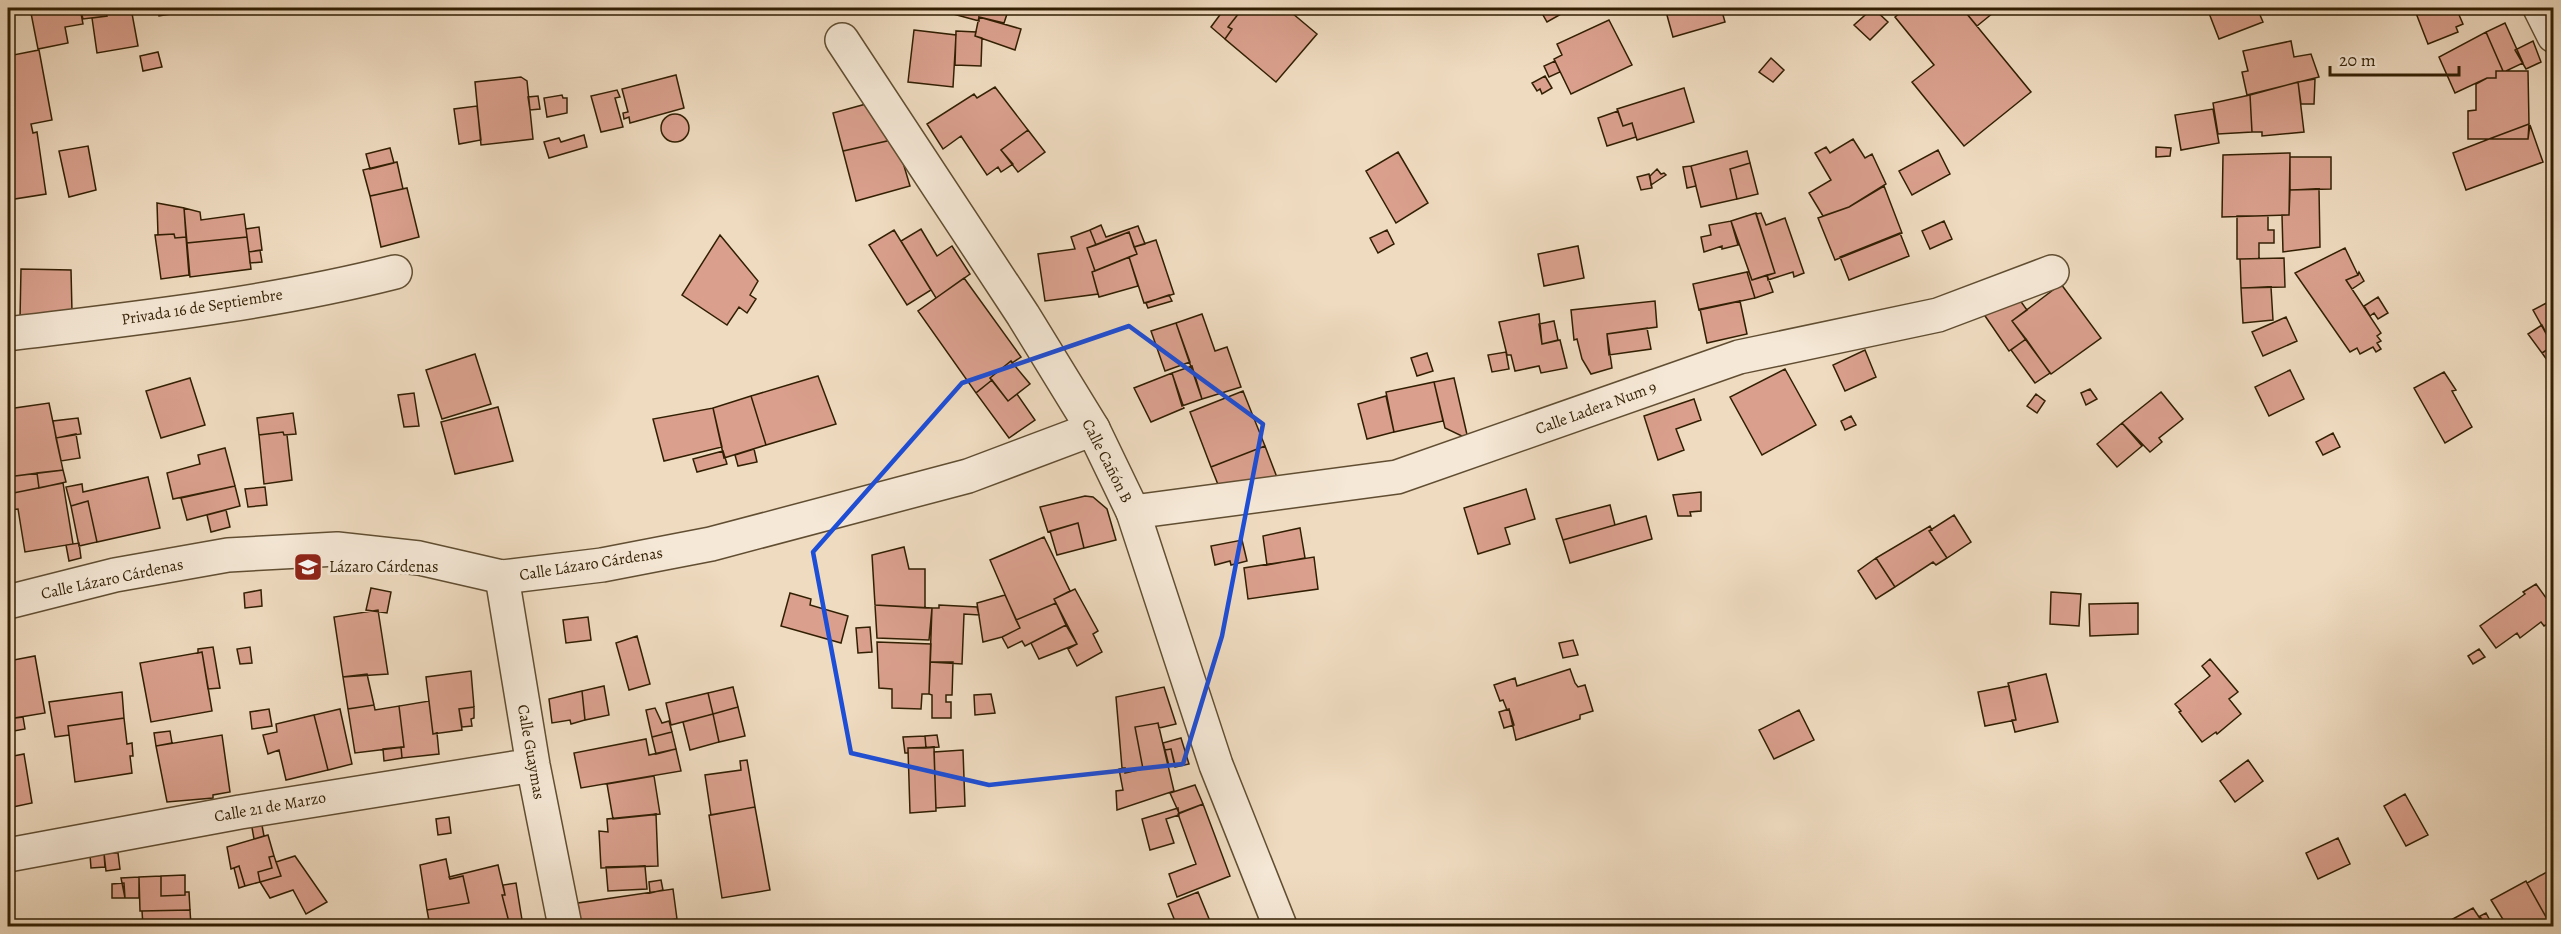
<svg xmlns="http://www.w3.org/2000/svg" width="2561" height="934" viewBox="0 0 2561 934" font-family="Alegreya,serif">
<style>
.building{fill:#daa08d;stroke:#321f03;stroke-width:1.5}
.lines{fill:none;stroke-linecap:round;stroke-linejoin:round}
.minor-casing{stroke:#614e32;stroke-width:36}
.tertiary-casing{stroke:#614e32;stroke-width:36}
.minor{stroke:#f5e8d6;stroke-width:33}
.tertiary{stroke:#f5e8d6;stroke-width:33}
.marked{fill:none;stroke:#1d4ed8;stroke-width:4.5;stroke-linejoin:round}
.labels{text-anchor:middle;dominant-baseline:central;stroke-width:6;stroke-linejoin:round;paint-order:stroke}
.street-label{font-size:16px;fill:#321f03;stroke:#f5e8d6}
.poi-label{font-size:16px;fill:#321f03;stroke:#f5e8d6;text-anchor:start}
</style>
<rect width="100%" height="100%" fill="#efdbc0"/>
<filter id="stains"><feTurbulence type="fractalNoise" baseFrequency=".00333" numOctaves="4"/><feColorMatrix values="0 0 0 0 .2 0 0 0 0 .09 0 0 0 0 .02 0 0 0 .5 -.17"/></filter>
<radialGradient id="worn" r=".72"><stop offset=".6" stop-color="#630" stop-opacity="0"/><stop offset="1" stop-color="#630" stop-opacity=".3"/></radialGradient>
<path class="building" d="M30,8H80L83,24L65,27L68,43L38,49Z
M80,8H105L107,16L83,19Z
M105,8H131L138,46L97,53L92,18L107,16Z
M157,8H189L190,11L159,16Z
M931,8H1009L1004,23L979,17V21Z
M1225,8H1243L1228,27L1232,29L1225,39L1211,27Z
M1243,8H1286L1317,34L1276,82L1225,39L1232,29L1228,27Z
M1539,8H1569L1570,9L1547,22Z
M1665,8H1721L1725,22L1673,37Z
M1873,8L1888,22L1870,40L1854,25Z
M1906,8H1962L2031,92L1964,146L1912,82L1934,65L1895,17Z
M1962,8H1989L1993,13L1977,26Z
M2207,8H2257L2263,22L2219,39Z
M2414,8H2456L2463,24L2456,27L2458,32L2428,44Z
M979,17L1021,29L1015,50L975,36Z
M1609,20L1632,65L1571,94L1554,59L1562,55L1557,44Z
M2505,23L2523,63L2506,71H2503L2486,32Z
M914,30L956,35L953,87L908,82Z
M956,31L976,32L975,36L982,38L981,66L955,65Z
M2486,32L2503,71H2496V78H2487L2455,93L2439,57Z
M2291,41L2294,57L2311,54L2319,77L2247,95L2242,72L2248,71L2243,51Z
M2533,41L2541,62L2526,69L2515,50Z
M39,50L52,120L31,124L33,133L37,132L46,194L8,200V56Z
M158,52L162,67L143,71L140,56Z
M1771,58L1784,70L1773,82L1759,72Z
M1555,61L1560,72L1549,77L1544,66Z
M2496,71H2528L2529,124L2489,139H2468V111L2476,110V84L2487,78H2496Z
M676,75L684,108L630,123L629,117L624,119L623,113L628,112L622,89Z
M1545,76L1552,88L1542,94L1540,89L1537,91L1532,83Z
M521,77L527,81L533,139L481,145L475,82Z
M2315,79L2314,104H2301L2298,82Z
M2298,82L2304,132L2262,136V132H2252L2250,95Z
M995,87L1028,130L1001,150L1013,164L1001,172L998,167L987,175L961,136L943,149L927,124L974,94L977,98Z
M1684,88L1694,122L1637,140L1632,123L1623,126L1617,109Z
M617,90L620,97L615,98L623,127L601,132L591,96Z
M562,95L563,98H567V113L547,117L544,98Z
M2250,95L2252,132L2218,134L2213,103Z
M538,96L540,109L530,110L528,97Z
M877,101L896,139L843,151L833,113Z
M477,106L481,140L459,144L454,109Z
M2213,109L2219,143L2181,150L2175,115Z
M1618,111L1623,126L1632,123L1636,137L1607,146L1598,118Z
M661 128a14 14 0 1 1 28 0a14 14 0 1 1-28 0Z
M2529,124L2528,139H2489Z
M2530,125L2543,162L2466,190L2453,153L2489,139H2528Z
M1028,130L1045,152L1018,172L1001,150Z
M584,135L587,147L549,158L544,142L559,138L561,142Z
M896,139L910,186L856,201L843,151Z
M1853,139L1865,158L1872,154L1886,184L1849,207L1823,216L1809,193L1831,180L1815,153L1826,147L1830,153Z
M88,146L96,190L69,197L59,151Z
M2156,147L2171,148L2170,156L2156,157Z
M390,148L394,163L370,169L366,154Z
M1938,150L1950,174L1912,195L1899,171Z
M1747,151L1750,163L1730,169L1737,199L1701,207L1691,166Z
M1398,152L1428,203L1396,223L1366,171Z
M2290,153L2289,215L2222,217L2223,155Z
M2290,157H2331V189L2290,190Z
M397,162L403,189L370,196L363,170Z
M1750,163L1758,194L1737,199L1730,169Z
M1691,166L1696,186L1687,188L1683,167Z
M1657,169L1661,174L1664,173L1666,175L1651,185L1650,176Z
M1649,174L1652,188L1641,190L1637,177Z
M1884,186L1902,233L1835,260L1818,218L1849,207Z
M407,188L419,237L381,247L370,196Z
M2319,189L2320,247L2283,252L2282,215H2289L2290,190Z
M157,203L184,208L186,237L175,238L174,234L158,235Z
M184,208L200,212L201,220L244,214L247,237L187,243Z
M1756,213L1775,273L1752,280L1731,221Z
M1761,213L1766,225L1785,218L1804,273L1794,277L1793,272L1768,280L1767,275L1775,273L1756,214Z
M2237,216H2268V230H2274V243H2259V259H2237Z
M1731,221L1738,245L1722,249V246L1704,252L1701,237L1711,235L1709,225Z
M1944,221L1952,239L1930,249L1922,231Z
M1101,225L1106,237L1138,226L1145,244L1134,247L1129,232L1096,245L1090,230Z
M259,227L262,250L249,252L246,229Z
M921,229L937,256L952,246L970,274L936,298L901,241Z
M894,230L931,290L907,305L869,245Z
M1090,230L1096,245L1087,248L1095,271L1092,272L1098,294L1045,301L1038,254L1075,249L1071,237Z
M1387,230L1394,244L1378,253L1370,238Z
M1129,232L1137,254L1095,271L1087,248Z
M1900,233L1909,256L1849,280L1840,257Z
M174,234L175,238L186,237L189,275L161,279L155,235Z
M720,235L758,281L750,295L756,299L747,313L739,307L727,325L682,295Z
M247,237L251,269L190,277L187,243Z
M1156,240L1174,294L1144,303L1129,257L1137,254L1134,247Z
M1578,246L1584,278L1544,286L1538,254Z
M2345,248L2358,275L2346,280L2381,333L2377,336L2381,341L2377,343L2381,349L2376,352L2373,347L2360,354L2357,348L2350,352L2295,273Z
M260,250L262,262L250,263L249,252Z
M1129,257L1138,286L1099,297L1092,272Z
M2284,258L2285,287L2241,288L2240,259Z
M21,269L71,270L72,312L20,319Z
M1747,272L1755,298L1699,310L1693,284Z
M1747,272H1749L1752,280L1767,275L1773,292L1755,298Z
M2359,272L2364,281L2352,289L2346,280L2358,275Z
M964,278L1021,357L1012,363L1011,361L990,378L992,380L976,393L918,311Z
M2061,284L2101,338L2051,374L2012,321Z
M2009,285L2027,310L2012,321L2026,339L2009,351L1981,310Z
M2271,287L2273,320L2243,323L2241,288Z
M1169,295L1172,301L1148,308L1146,303Z
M2378,297L2388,313L2378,319L2374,313L2370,316L2364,306Z
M2554,299V346H2553L2533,310Z
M1655,301L1657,327L1607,334L1612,368L1591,374L1582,359L1577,339L1574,340L1571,310Z
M1740,301L1747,334L1707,343L1700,309Z
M1202,314L1215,351L1227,347L1241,387L1202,399L1176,323Z
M1539,314L1542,344L1560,340L1567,368L1541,373L1539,366L1515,371L1511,355H1507L1499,322Z
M2286,317L2297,341L2263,356L2252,332Z
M1554,321L1558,340L1542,344L1539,324Z
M1176,323L1190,362L1165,371L1151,331Z
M2542,325L2553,346L2542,353L2528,334Z
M1647,328L1651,349L1609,355L1607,334Z
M2026,339L2050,373L2035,383L2011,350Z
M2553,346L2554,366L2552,367L2542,353Z
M1865,350L1876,377L1845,391L1833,365Z
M1506,352L1509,369L1492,372L1488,355Z
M1427,353L1433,371L1417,376L1411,358Z
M475,354L491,404L442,419L426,370Z
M1011,361L1030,384L1008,401L990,378Z
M1192,366L1202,399L1182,406L1172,373Z
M1785,369L1816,425L1762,455L1730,397Z
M2290,370L2304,399L2269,416L2255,387Z
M2444,372L2456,390L2452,391L2472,427L2445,443L2414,388Z
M1172,373L1184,408L1151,422L1134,388Z
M818,376L836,424L766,445L751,396Z
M190,378L205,425L161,438L146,391Z
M1454,378L1468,439L1445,428L1434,382Z
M992,380L1008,401L1017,394L1035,420L1009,438L976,393Z
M1434,382L1443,421L1394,432L1386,392Z
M2090,389L2097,399L2086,405L2081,393Z
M1243,391L1265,446L1211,467L1190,412Z
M2161,392L2183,419L2159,438L2162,442L2150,452L2122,423Z
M414,393L419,426L404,427L398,395Z
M2036,394L2045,401L2037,413L2027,406Z
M751,396L766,445L724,458L713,408Z
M1386,396L1394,432L1367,439L1358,404Z
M1694,399L1701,420L1676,429L1684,450L1658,460L1644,416Z
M49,403L63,470L8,477V409Z
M498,407L513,461L455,474L441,422Z
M713,408L722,447L664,461L653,419Z
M293,413L296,434L284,435L283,432L259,435L257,418Z
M1851,416L1856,425L1845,430L1841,421Z
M78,418L81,434L56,438L53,421Z
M2122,423L2142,446L2117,467L2097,444Z
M283,432L284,435H287L292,480L264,484L259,435Z
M2333,433L2340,447L2323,455L2316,442Z
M76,434L80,458L61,461L56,438Z
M1265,446L1278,480L1223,497L1211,467Z
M225,448L235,486L173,499L167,473L200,464L198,455Z
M754,449L757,462L738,466L735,455Z
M723,451L727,464L697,472L693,459Z
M63,470L66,482L39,488L37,473Z
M37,473L39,488L8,494V477Z
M148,477L160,528L97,542L88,501L71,506L66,487L82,484L83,492Z
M63,483L73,544L25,552L18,509L8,510V494Z
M235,486L240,506L187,520L181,498Z
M265,487L267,505L248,507L245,489Z
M1526,489L1535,519L1505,528L1510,544L1478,554L1464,508Z
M1701,492V511L1690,512L1691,516H1678L1673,495Z
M1085,496L1093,497L1107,509L1116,540L1084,548L1078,523L1048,532L1040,507Z
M88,501L97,542L79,546L71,506Z
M1610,505L1615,525L1563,540L1556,519Z
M226,510L230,527L211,532L207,515Z
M1954,515L1971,542L1947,558L1929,531Z
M1646,516L1652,539L1570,563L1563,540Z
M1078,523L1084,548L1057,555L1050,531Z
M1930,526L1932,530L1929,531L1947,558L1936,565L1933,562L1895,587L1876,558Z
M1300,528L1305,558L1267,565L1263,536Z
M1044,537L1070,591L1054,599L1056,603L1016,620L990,560Z
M1242,540L1247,561L1231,565L1230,561L1215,565L1211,546Z
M79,543L81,558L69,561L66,545Z
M904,547L909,569H925V608L875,605L872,555Z
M1314,557L1318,589L1248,599L1244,568Z
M1876,558L1895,587L1876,599L1858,571Z
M2536,584L2554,609V620L2544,626L2541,622L2520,638L2517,633L2496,648L2480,626L2525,594L2523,592Z
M371,588L391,592L387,613L366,610Z
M1075,589L1098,631L1093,634L1102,652L1077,666L1068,649L1077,644L1054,599Z
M261,590L262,606L245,608L244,593Z
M2051,592L2081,594L2079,626L2050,624Z
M790,593L811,599L810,605L848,616L841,643L781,626Z
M1005,595L1020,628L1002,637L983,642L977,603Z
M1056,603L1066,625L1025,646L1022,641L1008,648L1002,637L1020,628L1016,620Z
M2138,603V634L2090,636L2089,604Z
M875,605L932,608L929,640L877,638Z
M939,605L977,607L979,615L964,614L962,664L930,662L932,608H939Z
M378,610L388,674L343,677L334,617Z
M588,617L591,640L566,643L563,620Z
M1066,625L1077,644L1039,659L1031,643Z
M870,627L872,652L858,653L856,628Z
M637,636L650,684L629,690L616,643Z
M1573,640L1578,655L1563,658L1559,643Z
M877,642L931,644L929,694H922L921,709L892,708V689L879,688Z
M213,647L220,688L208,689L202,652L198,653V649Z
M250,647L252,663L240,664L237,649Z
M2479,649L2485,657L2473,664L2468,656Z
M202,652L212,711L151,722L140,663Z
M35,656L45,713L8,719V661Z
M2210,659L2238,692L2229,699L2241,714L2217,734L2216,732L2202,742L2179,712L2181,711L2175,704L2210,676L2202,666Z
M930,662H953L952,695H946V702H951V718H932V695L929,694Z
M1570,669L1575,683L1578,687L1585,685L1593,711L1580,715V719L1516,740L1509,709L1507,710L1503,700L1500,701L1494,685L1515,678L1517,686Z
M471,671L474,707L459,709L462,730L433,734L426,677Z
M367,674L374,705L348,709L343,677Z
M2046,674L2058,722L2015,732L2012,720H2016L2008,683Z
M604,686L609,715L585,720L582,691Z
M2009,686L2016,720L1985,726L1978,692Z
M733,687L738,707L713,714L708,693Z
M1164,687L1176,724L1159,728L1158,723L1135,727L1143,769L1125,773V768H1122L1116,697Z
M582,691L585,720L571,724L570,720L552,723L549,699Z
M122,692L124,718L68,726L69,735L55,737L49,702Z
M708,693L713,714L671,725L666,703Z
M991,694L995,713L975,715L974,695Z
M429,701L433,734L437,733L439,754L402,758L401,747H404L399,706Z
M374,705L375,710L399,706L404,747L355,753L348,709Z
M474,707V718L471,719L472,726L462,727L459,709Z
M738,707L745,736L719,742L713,714Z
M655,708L662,723L669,721L672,732L652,737L646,710Z
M269,709L272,726L252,729L250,712Z
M340,709L352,764L328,770L314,715Z
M1509,709L1514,725L1504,728L1499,712Z
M1799,710L1814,740L1774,759L1759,730Z
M713,714L719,742L690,750L683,722Z
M314,715L328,770L286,780L279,750L268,754L263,735L277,732L276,724Z
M23,717L25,729L8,732V719Z
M124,718L127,744L132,743L133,756H130L132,773L75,782L68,726Z
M1158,723L1174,791L1117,810L1116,791L1123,790L1119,769L1125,768V773L1143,769L1135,727Z
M170,731L172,743L156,746L154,733Z
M672,732L676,749L656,754L652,737Z
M222,735L230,792L213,795V798L167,802L156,746Z
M937,735L939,747L926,748L925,736Z
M925,736L926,748H908V753H905L903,737Z
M1181,738L1189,764L1175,767L1171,749L1165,750L1163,743Z
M646,739L649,755L676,749L681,771L581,788L574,753Z
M401,747L402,758L384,761L383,749Z
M934,747L936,811L910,813L908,748Z
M1171,749L1175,765L1169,766L1165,750Z
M963,750L965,806L936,808L934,752Z
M24,754L32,803L8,808V757Z
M747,760L755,807L711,815L705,775L741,770L740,761Z
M2248,760L2263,781L2235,802L2220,781Z
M654,776L660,814L613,819L607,784Z
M1195,785L1203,804L1179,813L1170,793Z
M2405,794L2428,835L2406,846L2384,806Z
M1203,804L1230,876L1177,897L1169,874L1196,864L1178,814Z
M755,807L770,890L722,898L709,815Z
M1178,808L1179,815L1166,819L1174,843L1150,850L1142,819Z
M656,814L658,866L601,868L599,831L608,832L607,819Z
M449,817L451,833L438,835L436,819Z
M261,820L264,836L254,839L251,822Z
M268,835L274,856L269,857L272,868L258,872L260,882L245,886L239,866L231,869L227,847Z
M2338,838L2350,864L2318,879L2306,853Z
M104,853L105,867L91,868L90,855Z
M104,853H118L120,869L106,871Z
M274,856L281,876L260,882L258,872L272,868L269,857Z
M295,856L327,902L306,914L293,890L270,898L260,882L281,876L276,862Z
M446,859L450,879L463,876L469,903L427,910L420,865Z
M498,865L505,895H502L510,926H430L427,910L469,903L463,876L450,879L449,877Z
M239,866L245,886L239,888L234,868Z
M645,866L647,889L608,891L606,867Z
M2554,868V926H2551L2527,883Z
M185,875V895L161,896V876Z
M161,876V896L185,895V892H189L190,910L140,911L139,877Z
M139,877V898H125L121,878Z
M661,880L663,890L650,893L649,882Z
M2526,881L2527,883L2551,926H2507L2491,900Z
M124,883L125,898H112V884Z
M516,883L523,926H510L502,895H505L503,885Z
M673,889L677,919L630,926H581L578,903Z
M1198,892L1212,926H1177L1168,904Z
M2473,908L2485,926H2440Z
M190,910L191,926H143L142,911Z
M2486,913L2493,926H2485L2480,916Z
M677,919L678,926H653L652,923Z"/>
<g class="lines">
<g class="minor-casing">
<path id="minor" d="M2540,8L2554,36
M842,40L1023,315L1093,429
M8,334C137,318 269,304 395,272
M1133,512L1397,477L1739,357L1938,315L2052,272
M502,577L533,765L565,926
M8,855L240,812L533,765"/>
</g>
<g class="tertiary-casing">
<path id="tertiary" d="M8,602L115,575L228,555L337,549L419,558L502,577L602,565L711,544L968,476L1093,429L1133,512L1216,765L1280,926"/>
</g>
<use href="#minor" class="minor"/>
<use href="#tertiary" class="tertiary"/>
</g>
<path class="marked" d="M1129,326L1263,424L1222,636L1183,764L989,785L851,753L813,552L962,383Z"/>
<defs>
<g id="school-square" transform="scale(1.5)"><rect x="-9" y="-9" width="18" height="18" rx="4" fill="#8f2418" stroke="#f5e8d6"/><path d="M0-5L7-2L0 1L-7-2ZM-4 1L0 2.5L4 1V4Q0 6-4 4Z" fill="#fff"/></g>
</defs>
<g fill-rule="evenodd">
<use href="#school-square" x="308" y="567"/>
</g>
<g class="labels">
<g class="street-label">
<text transform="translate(202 307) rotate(-9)">Privada 16 de Septiembre</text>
<text transform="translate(1596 408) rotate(-20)">Calle Ladera Num 9</text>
<text transform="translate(1107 461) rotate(63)">Calle Cañón B</text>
<text transform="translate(591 564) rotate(-9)">Calle Lázaro Cárdenas</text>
<text transform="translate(112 579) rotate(-12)">Calle Lázaro Cárdenas</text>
<text transform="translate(531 752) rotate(80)">Calle Guaymas</text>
<text transform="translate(270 807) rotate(-10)">Calle 21 de Marzo</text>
</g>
<g class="poi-label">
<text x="329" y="567">Lázaro Cárdenas</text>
</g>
</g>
<rect width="2561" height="934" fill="none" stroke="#efdbc0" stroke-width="30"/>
<rect x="9" y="9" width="2543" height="916" fill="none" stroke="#321f03" stroke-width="3"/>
<rect x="15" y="15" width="2531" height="904" fill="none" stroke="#321f03" stroke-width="1.5"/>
<path d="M2330 66v9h129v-9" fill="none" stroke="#321f03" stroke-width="3"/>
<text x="2339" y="66" font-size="18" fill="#321f03" stroke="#f5e8d6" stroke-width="4.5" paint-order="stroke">20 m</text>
<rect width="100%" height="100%" filter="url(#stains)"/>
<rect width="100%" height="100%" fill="url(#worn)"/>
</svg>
